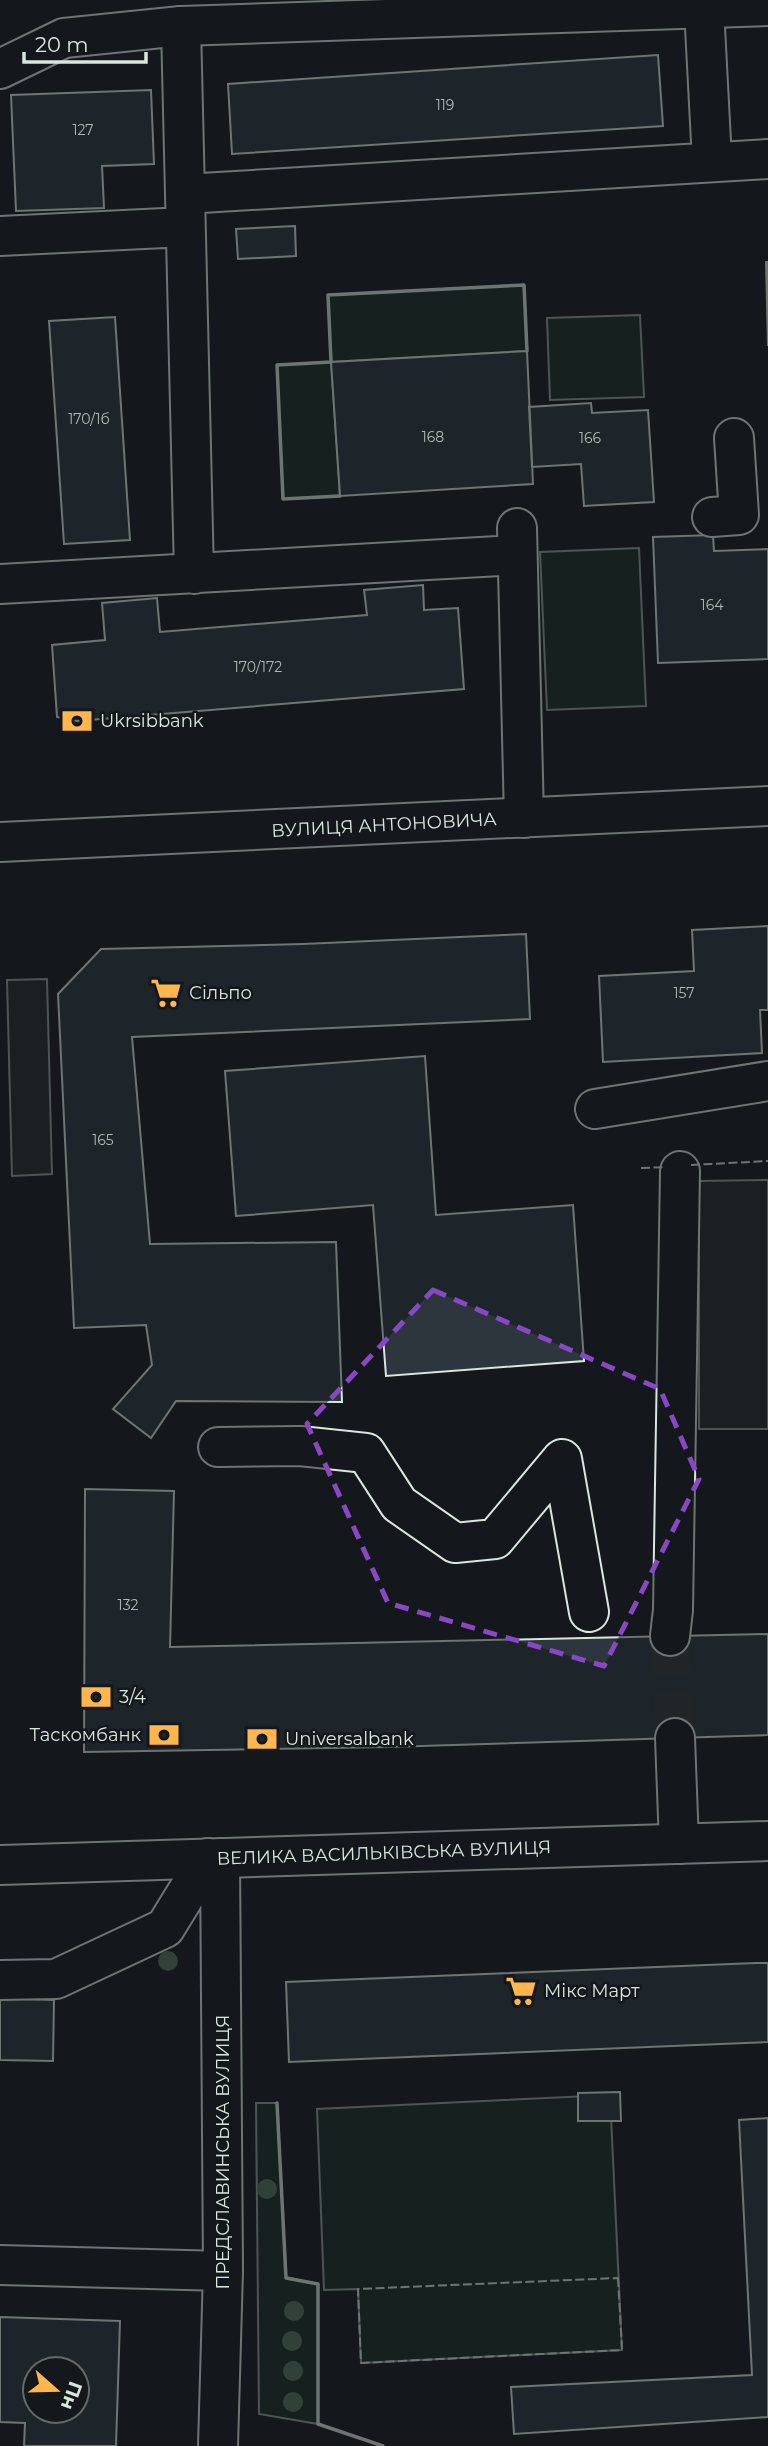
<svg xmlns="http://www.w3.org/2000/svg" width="768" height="2446" viewBox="0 0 768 2446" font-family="Montserrat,sans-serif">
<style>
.green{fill:#1a2d24;stroke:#939e99;stroke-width:2}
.parking{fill:#24282b;stroke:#939e99;stroke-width:2}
.building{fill:#2c363c;stroke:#d8e6dc;stroke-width:2;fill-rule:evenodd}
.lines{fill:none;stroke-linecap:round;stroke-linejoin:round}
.minor-tunnel{stroke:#313739;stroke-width:38;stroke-dasharray:38 19;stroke-linecap:butt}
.minor-casing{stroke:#d8e6dc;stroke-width:42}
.major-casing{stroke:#d8e6dc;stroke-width:42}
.minor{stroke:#14181c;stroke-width:38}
.major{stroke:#14181c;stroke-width:38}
.fence{stroke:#d8e6dc;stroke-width:2;stroke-dasharray:9 3.5;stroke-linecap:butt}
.wall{stroke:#d8e6dc;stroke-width:3.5}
.tree{fill:#55745f}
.marked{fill:none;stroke:#8948c3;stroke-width:5;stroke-dasharray:14 9;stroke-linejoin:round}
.labels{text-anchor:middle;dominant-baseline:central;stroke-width:5;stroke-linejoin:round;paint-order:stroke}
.number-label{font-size:14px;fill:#adbab4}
.poi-label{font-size:18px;fill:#d8e6dc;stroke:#14181c;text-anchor:start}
.street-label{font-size:18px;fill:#d8e6dc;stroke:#14181c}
</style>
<rect width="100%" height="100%" fill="#14181c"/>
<path class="green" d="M524,285L527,351L331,362L340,496L283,499L277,365L331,362L328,295Z
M640,315L644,397L550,400L547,318Z
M639,548L646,706L547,710L540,552Z
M610,2095L622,2350L361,2363L358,2289L324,2290L317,2109Z
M256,2103H277L286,2277L318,2284V2424L259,2414Z"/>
<path class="parking" d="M47,979L52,1174L12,1176L7,980Z
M768,1180V1429H699V1181Z"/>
<path class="building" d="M658,55L663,126L232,154L228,84Z
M151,90L154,164L102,166L104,208L16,211L11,95Z
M295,226L296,256L238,259L236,229Z
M766,262H768V346Z
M115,317L130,540L64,544L49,321Z
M527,351L533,484L340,496L331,362Z
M591,403L592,413L648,410L654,502L584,506L581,464L532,467L529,407Z
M713,535L714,551L768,549V659L658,663L653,537Z
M423,585L424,610L458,608L464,689L77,721L57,717L52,645L105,640L102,603L157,598L160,632L367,615L364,590Z
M768,926V1010H760L762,1053L603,1062L599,976L694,971L692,930Z
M526,934L530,1019L132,1037L150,1244L336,1242L342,1402L176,1401L151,1438L113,1409L152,1365L146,1325L74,1328L58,994L101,949L303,944Z
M425,1056L436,1215L573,1205L584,1361L386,1376L373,1205L236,1216L225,1071Z
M85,1489L174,1491L170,1647L768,1634V1735L389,1747L84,1752Z
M756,1963H768V2042L289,2062L286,1982Z
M0,1998L54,2000L53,2061L0,2060Z
M620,2092L621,2121H578V2093Z
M768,2118V2417L514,2434L511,2387L752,2375L739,2120Z
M0,2317L120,2321L116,2446H24L25,2423L0,2422ZM35,2369H77V2411H35Z"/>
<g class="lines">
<path class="minor-tunnel" d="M670,1636L675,1738"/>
<g class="minor-casing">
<path id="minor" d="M704,8L712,161
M181,26L194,574
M185,194L768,159
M0,236L185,227
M712,517L739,515L734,438
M517,528L524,818
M0,584L517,555
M595,1109L768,1081
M218,1447L300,1446L366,1453L399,1504L455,1543L495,1539L562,1459L589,1612
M670,1636L673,1610L680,1171
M675,1738L679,1844
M0,1980L56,1979L165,1928L208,1858
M0,2265L223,2271
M218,2446L223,2271L220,1858"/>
</g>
<g class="major-casing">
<path id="major" d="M0,69L64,38L181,26L768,6
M0,842L768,806
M0,1865L768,1841"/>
</g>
<use href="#minor" class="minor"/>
<use href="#major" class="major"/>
<path class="fence" d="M691,1165L768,1161
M641,1168L666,1167
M618,2278L622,2350L361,2363L358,2289Z"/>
<path class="wall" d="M340,496L283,499L277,365L331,362L328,295L524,285L527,351
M277,2103L286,2278L318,2284V2424L383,2446"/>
</g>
<g class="tree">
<circle cx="168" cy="1961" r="10"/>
<circle cx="267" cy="2189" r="10"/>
<circle cx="294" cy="2311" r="10"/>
<circle cx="292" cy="2341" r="10"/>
<circle cx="293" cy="2371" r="10"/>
<circle cx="293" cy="2402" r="10"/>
</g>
<path d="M0 0H768V2446H0ZM433,1290L660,1389L699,1479L604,1666L388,1603L307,1424Z" fill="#14181c" fill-opacity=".55" fill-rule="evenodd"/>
<path class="marked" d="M433,1290L660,1389L699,1479L604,1666L388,1603L307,1424Z"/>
<defs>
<g id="bank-bare" transform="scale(2.415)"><path d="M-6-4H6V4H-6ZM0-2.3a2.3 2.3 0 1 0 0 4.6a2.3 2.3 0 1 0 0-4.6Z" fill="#ffb74d" stroke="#14181c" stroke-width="2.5" paint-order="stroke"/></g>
<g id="supermarket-bare" transform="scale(2.415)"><path d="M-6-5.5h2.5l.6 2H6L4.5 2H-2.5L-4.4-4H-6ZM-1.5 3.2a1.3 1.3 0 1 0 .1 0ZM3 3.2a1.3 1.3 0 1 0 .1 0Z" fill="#ffb74d" stroke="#14181c" stroke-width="2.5" paint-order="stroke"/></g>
</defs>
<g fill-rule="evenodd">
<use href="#bank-bare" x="77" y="721"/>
<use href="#supermarket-bare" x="166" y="993"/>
<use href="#bank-bare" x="96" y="1697"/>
<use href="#bank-bare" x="164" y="1735"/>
<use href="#bank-bare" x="262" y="1739"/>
<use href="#supermarket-bare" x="521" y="1991"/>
</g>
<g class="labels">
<g class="number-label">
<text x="445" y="105">119</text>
<text x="83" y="130">127</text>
<text x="89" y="419">170/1б</text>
<text x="433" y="437">168</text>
<text x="590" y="438">166</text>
<text x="712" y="605">164</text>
<text x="258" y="667">170/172</text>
<text x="684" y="993">157</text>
<text x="103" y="1140">165</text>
<text x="128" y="1605">132</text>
</g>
<g class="poi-label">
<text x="100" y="721">Ukrsibbank</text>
<text x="189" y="993">Сільпо</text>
<text x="119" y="1697">3/4</text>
<text x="141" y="1735" text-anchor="end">Таскомбанк</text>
<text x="285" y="1739">Universalbank</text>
<text x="544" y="1991">Мікс Март</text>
</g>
<g class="street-label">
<text transform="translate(384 825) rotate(-3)">ВУЛИЦЯ АНТОНОВИЧА</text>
<text transform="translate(384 1853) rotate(-2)">ВЕЛИКА ВАСИЛЬКІВСЬКА ВУЛИЦЯ</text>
<text transform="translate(223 2152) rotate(-90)">ПРЕДСЛАВИНСЬКА ВУЛИЦЯ</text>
</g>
</g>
<g transform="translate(56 2390) rotate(110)"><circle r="33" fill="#14181c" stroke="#626a69" stroke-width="2"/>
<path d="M0-5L12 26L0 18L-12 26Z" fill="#ffb74d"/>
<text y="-10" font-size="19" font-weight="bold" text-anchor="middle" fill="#d8e6dc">Пн</text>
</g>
<path d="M24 52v10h122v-10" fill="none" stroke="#d8e6dc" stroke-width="3.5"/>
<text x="35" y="52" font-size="21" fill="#d8e6dc" stroke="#14181c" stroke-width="5" paint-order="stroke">20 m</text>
</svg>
